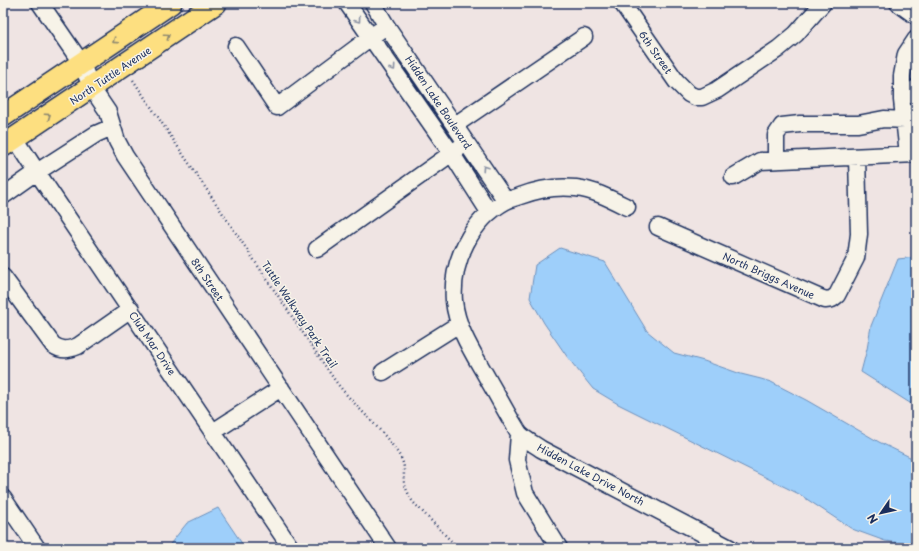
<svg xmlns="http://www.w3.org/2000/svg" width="919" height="551" viewBox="0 0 919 551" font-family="'Playpen Sans',sans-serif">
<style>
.water{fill:#9ecffa;stroke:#6a8fbc}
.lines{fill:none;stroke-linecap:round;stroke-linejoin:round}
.minor-casing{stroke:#1b2f5e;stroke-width:19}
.major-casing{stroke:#1b2f5e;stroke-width:24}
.path{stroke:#1b2f5e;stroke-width:2.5;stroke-dasharray:1 3;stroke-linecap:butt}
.minor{stroke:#f7f3e8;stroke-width:16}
.major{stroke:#fddf80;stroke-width:21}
.oneway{stroke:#8991a3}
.oneway2{stroke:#8c876f}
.labels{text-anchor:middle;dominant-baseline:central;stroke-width:3;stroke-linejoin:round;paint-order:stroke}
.street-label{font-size:10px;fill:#1b2f5e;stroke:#f7f3e8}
</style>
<rect width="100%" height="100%" fill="#efe4e3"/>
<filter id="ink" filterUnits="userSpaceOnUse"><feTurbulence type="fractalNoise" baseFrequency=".025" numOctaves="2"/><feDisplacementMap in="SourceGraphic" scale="8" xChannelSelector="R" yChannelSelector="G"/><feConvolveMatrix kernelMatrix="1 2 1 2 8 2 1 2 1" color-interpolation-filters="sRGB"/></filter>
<g filter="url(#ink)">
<path class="water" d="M560,248L605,262L647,331L674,353L704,361L741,374L761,379L771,382L806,400L879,442L916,460V545L885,541L852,529L799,494L618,404L593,389L568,358L544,323L530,298L535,265Z
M916,257V406L913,405L861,372L867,349L871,326L898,259Z
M218,508L245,548H167L187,523Z"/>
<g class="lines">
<g class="minor-casing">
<path id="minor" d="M40,3L82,64L91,87L108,112L117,141L125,156L388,548
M347,3L452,154L489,212
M373,3L386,25L506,201
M622,3L676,81L689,94L695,97H702L717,90L778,49L796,34L823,3
M898,3L916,16
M236,46L277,107L379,31
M902,100L916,88
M455,125L584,37
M15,138L37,172L291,548
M908,154L902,100V76L906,54L916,39
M776,160V135L782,126L800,124H858L884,119L905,120
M733,177L760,161L916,154
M3,196L37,172L96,134L112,127
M627,207C611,199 594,190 576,188C557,186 538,189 520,196C515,198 510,199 506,201C471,220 451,262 454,301C457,331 476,357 490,383C497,395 504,408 511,420C514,424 516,429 519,433C524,439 534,444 541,449L730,548
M658,227L825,300L832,299L837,295L856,258L859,234L857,157
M317,249L459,148
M3,277L53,345C62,351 68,350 78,346L131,309
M383,372L459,324
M213,432L281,388
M519,434L517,460L525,493L559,548
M3,498L37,548"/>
</g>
<g class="major-casing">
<path id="major" d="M3,116L171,3
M3,146L216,3"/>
</g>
<path class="path" d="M133,80L334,379C354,407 383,428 401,458C406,468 403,473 404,482C406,489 409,496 413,502L458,548"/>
<use href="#minor" class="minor"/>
<use href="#major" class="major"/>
</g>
<defs><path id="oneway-chevron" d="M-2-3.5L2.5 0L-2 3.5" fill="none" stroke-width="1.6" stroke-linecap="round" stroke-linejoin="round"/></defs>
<g class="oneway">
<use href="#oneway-chevron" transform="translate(358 20) rotate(54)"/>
<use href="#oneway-chevron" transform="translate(393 68) rotate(55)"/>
<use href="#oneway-chevron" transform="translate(485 168) rotate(-124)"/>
</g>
<g class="oneway2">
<use href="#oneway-chevron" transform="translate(167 36) rotate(-34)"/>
<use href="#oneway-chevron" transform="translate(115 41) rotate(146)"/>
<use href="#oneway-chevron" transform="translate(48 116) rotate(-34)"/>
</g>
</g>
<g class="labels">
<g class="street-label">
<text transform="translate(656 52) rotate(55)">6th Street</text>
<text transform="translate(110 75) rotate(-34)">North Tuttle Avenue</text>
<text transform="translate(439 102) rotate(56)">Hidden Lake Boulevard</text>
<text transform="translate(769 275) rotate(24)">North Briggs Avenue</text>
<text transform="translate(208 279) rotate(56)">8th Street</text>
<text transform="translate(300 314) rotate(56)">Tuttle Walkway Park Trail</text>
<text transform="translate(153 343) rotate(56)">Club Mar Drive</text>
<text transform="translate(591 474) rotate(28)">Hidden Lake Drive North</text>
</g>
</g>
<rect width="919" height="551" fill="none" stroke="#f7f3e8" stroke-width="16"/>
<rect x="8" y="8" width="903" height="535" fill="none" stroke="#1b2f5e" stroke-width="1.5" filter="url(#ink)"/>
<g transform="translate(881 513) rotate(236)" stroke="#f7f3e8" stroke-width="3" paint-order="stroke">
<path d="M0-3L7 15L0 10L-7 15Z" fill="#1b2f5e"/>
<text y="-6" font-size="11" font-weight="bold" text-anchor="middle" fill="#1b2f5e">N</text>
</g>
</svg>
